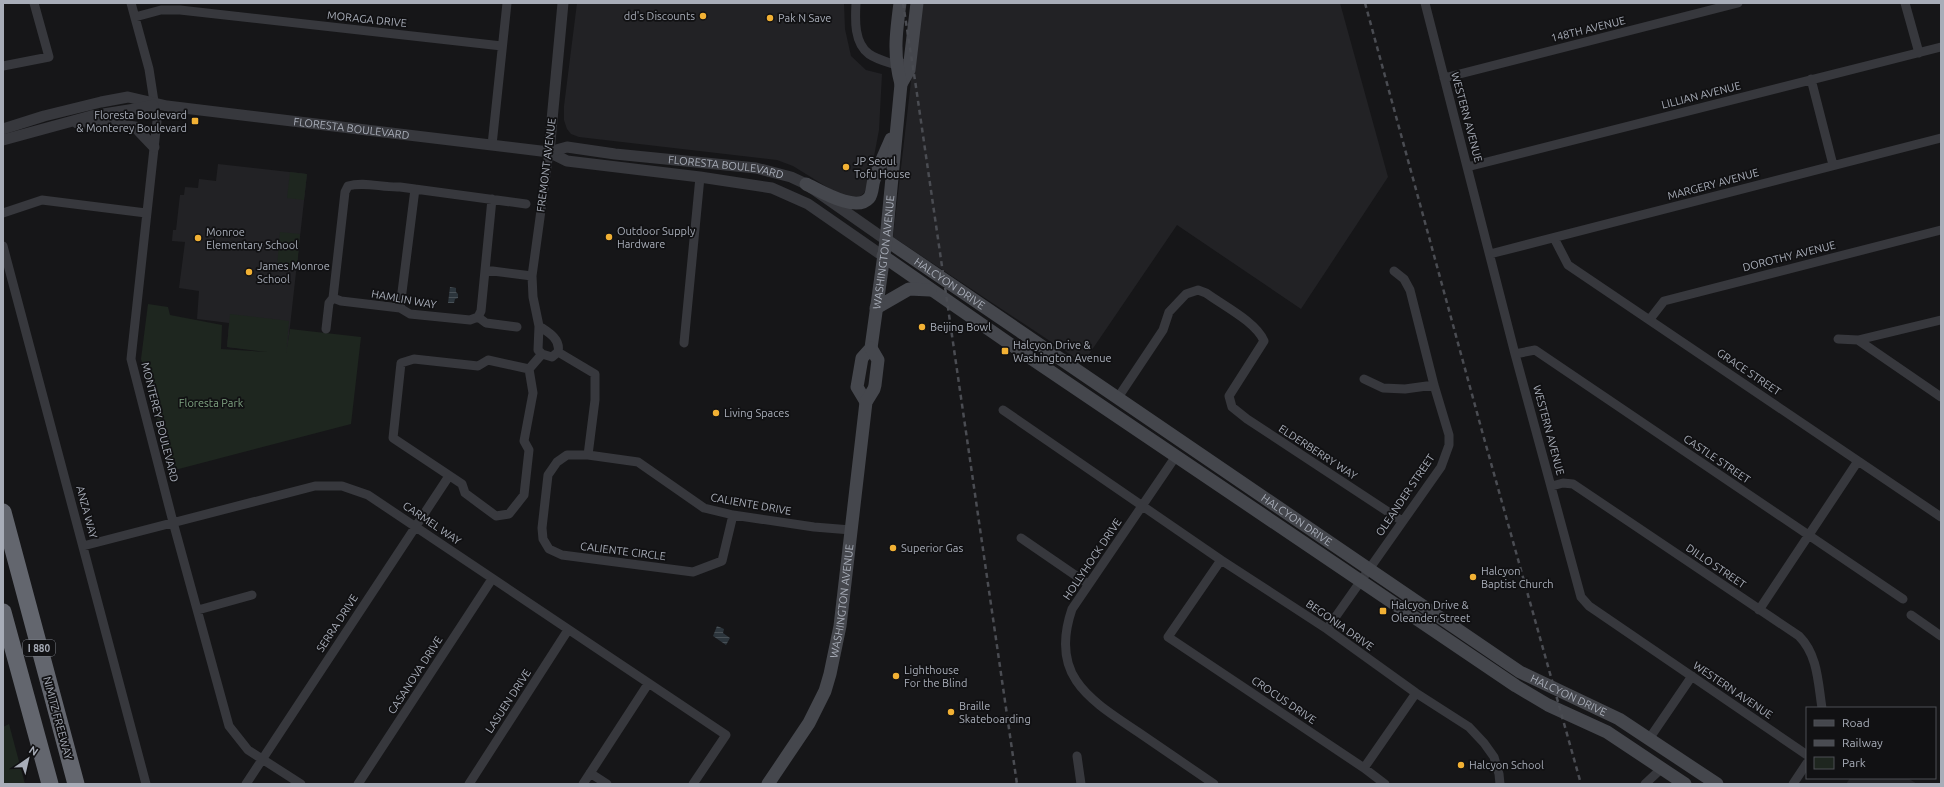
<svg xmlns="http://www.w3.org/2000/svg" width="1944" height="787" viewBox="0 0 1944 787" font-family="Ubuntu,sans-serif">
<style>
.built{fill:#222225}
.park{fill:#1e261f}
.water{fill:url(#water-rules)}
.lines{fill:none;stroke-linecap:round;stroke-linejoin:round}
.minor{stroke:#37383d;stroke-width:9}
.tertiary{stroke:#37383d;stroke-width:11}
.secondary{stroke:#45474d;stroke-width:13}
.motorway{stroke:#63666e;stroke-width:17}
.rail{stroke:#4a4c52;stroke-width:2.5;stroke-dasharray:5 4;stroke-linecap:butt}
.poi-dot{fill:#f2b134;stroke:#111113;stroke-width:1.5}
.labels{text-anchor:middle;dominant-baseline:central;stroke-width:3.5;stroke-linejoin:round;paint-order:stroke}
.shield{fill:#111113;stroke:#7b7e86;stroke-width:1}
.shield-label{font-size:10px;font-weight:bold;fill:#a8adb8}
.poi-label{font-size:11px;fill:#a8adb8;stroke:#111113;text-anchor:start}
.street-label{font-size:11px;fill:#a8adb8;stroke:#111113}
.park-label{font-size:11px;fill:#7fa381;stroke:#111113}
</style>
<defs>
<pattern id="water-rules" width="6" height="5" patternUnits="userSpaceOnUse"><rect width="6" height="5" fill="#2c353c"/><path d="M0 2.5h6" fill="none" stroke="#485056"/></pattern>
</defs>
<rect width="100%" height="100%" fill="#161618"/>
<path class="built" d="M577,3H844L845,29L851,56L866,70L882,74L879,130L869,183L864,193L859,197H843L793,166L777,160L579,137L571,134L567,129L564,120V106Z
M920,3H1340L1388,177L1301,309L1177,225L1083,363L893,237Z
M218,164L307,174L287,353L227,347L229,323L197,319L199,291L179,288L185,242L172,241L173,230H176L180,195H184L185,187L198,188L199,179L216,181Z
M1850,778H1908L1917,784H1846Z"/>
<path class="park" d="M290,172L307,174L304,200L287,198Z
M280,232L300,234L297,269L277,267Z
M148,304L168,307L170,315L222,325L221,349L267,352L227,347L230,314L289,321L286,353L290,329L361,337L351,424L171,471L141,359Z
M9,724L25,784H3V727Z"/>
<path class="water" d="M450,287L456,288V292L458,294V298L455,299L454,303H448Z
M717,626L724,629L723,633L730,638L726,645L713,636Z"/>
<g class="lines">
<path class="minor" d="M131,3L149,69L157,121L131,359L173,522L229,726L248,750L301,784
M856,3C855,20 854,43 869,54C876,59 887,62 896,65L902,63
M1425,3L1515,354L1581,597L1589,606L1807,755
M1905,3L1919,53
M135,17L161,10H180L502,46
M3,66L49,57L34,3
M1444,78L1738,3
M1811,79L1833,165
M492,145L507,3
M1467,167L1941,47
M3,213L42,200L146,213
M1554,238L1568,265L1941,517
M3,246L146,784
M1490,254L1941,138
M485,270L532,276
M333,298L341,301L400,308L410,314L470,320L478,317L486,323L517,327
M400,308L415,189
M478,317L481,311L492,199
M1650,319L1664,301L1941,230
M539,326L533,297L532,276L549,152
M539,326C548,332 561,339 558,352L552,357L542,354L538,350Z
M326,329L329,303L333,298L345,192L348,186C364,181 383,188 400,187L526,204
M1838,339L1858,340L1941,320
M1858,340L1941,397
M684,343L700,177
M558,352L595,374V400L588,455
M1515,354L1535,350L1903,599
M529,369L488,360L478,366L414,359L401,363L393,438L462,484L465,493L496,516L509,514L524,495L529,450L524,441L533,393L529,369L542,354
M1364,379L1383,388L1405,389L1434,385
M1117,399L1163,330L1169,312L1186,294L1198,290L1206,293C1224,306 1256,322 1264,341L1229,396L1232,407L1247,419L1402,521
M1003,410L1221,560L1327,629L1416,693L1469,727L1484,743L1494,757L1499,774L1500,784
M1176,456L1072,609C1049,676 1089,699 1138,732C1163,749 1189,767 1214,784
M1552,486L1563,483L1573,484L1799,636C1818,655 1818,683 1822,708
M733,515L722,561L693,572L562,555L549,549L543,539L542,528L548,475L557,462L567,455H588L638,462L704,508L733,515L814,527L851,530
M1021,538L1088,584
M83,546L315,486H342L368,495L726,735L693,784
M1221,560L1168,637L1364,768L1385,784
M198,610L252,595
M1759,610L1858,461
M1911,615L1941,636
M1327,629L1441,467L1449,445V435L1434,385L1410,290L1404,279L1394,271
M1649,739L1692,676
M1077,756L1081,784
M1364,768L1416,693
M590,773L607,784
M246,784L449,476
M358,784L492,579
M469,784L568,630
M583,784L648,684
M1645,784L1662,768
M1793,784L1807,763"/>
<g class="tertiary">
<path d="M77,123L115,124L135,127L154,147"/>
<path id="s1" d="M3,129L44,116L101,102L128,97L167,106L549,152L567,161L700,177L772,188L808,204L883,256"/>
<path d="M3,140L91,116L135,109L153,105"/>
<path id="s2" d="M549,152L567,147L615,154L756,168L791,177L806,184L886,240"/>
<path d="M549,152L563,3"/>
</g>
<g class="secondary">
<path d="M901,84L909,70L917,3"/>
<path d="M806,184C821,191 856,213 869,198C873,193 872,185 874,180C879,166 885,153 891,139"/>
<path id="s3" d="M886,240L1520,672L1619,719L1717,784"/>
<path d="M883,256L1010,344L1516,686L1548,705L1607,732L1685,784"/>
<path d="M876,308L909,289L930,290"/>
<path id="s4" d="M866,402L857,387L862,358L871,348L886,240L901,84C893,55 896,33 900,3"/>
<path id="s5" d="M768,784L809,723L825,691L830,674L840,626L866,402L874,389L875,385L878,360L871,348"/>
</g>
<path class="motorway" d="M3,512L76,784
M3,612L50,784"/>
<path class="rail" d="M903,3L916,87L1017,784
M1365,3L1482,431L1581,784"/>
</g>
<g class="poi-dot">
<circle cx="703" cy="16" r="4"/>
<circle cx="770" cy="18" r="4"/>
<rect x="191" y="117" width="8" height="8" rx="2"/>
<circle cx="846" cy="167" r="4"/>
<circle cx="609" cy="237" r="4"/>
<circle cx="198" cy="238" r="4"/>
<circle cx="249" cy="272" r="4"/>
<circle cx="922" cy="327" r="4"/>
<rect x="1001" y="347" width="8" height="8" rx="2"/>
<circle cx="716" cy="413" r="4"/>
<circle cx="893" cy="548" r="4"/>
<circle cx="1473" cy="577" r="4"/>
<rect x="1379" y="607" width="8" height="8" rx="2"/>
<circle cx="896" cy="676" r="4"/>
<circle cx="951" cy="712" r="4"/>
<circle cx="1461" cy="765" r="4"/>
</g>
<g class="labels">
<rect class="shield" x="23" y="640" width="32" height="16" rx="3"/>
<g class="shield-label">
<text x="39" y="648">I 880</text>
</g>
<g class="poi-label">
<text x="695" y="16" text-anchor="end">dd's Discounts</text>
<text x="778" y="18">Pak N Save</text>
<text x="187" y="115" text-anchor="end">Floresta Boulevard<tspan x="187" dy="13">&amp; Monterey Boulevard</tspan></text>
<text x="854" y="161">JP Seoul<tspan x="854" dy="13">Tofu House</tspan></text>
<text x="617" y="231">Outdoor Supply<tspan x="617" dy="13">Hardware</tspan></text>
<text x="206" y="232">Monroe<tspan x="206" dy="13">Elementary School</tspan></text>
<text x="257" y="266">James Monroe<tspan x="257" dy="13">School</tspan></text>
<text x="930" y="327">Beijing Bowl</text>
<text x="1013" y="345">Halcyon Drive &amp;<tspan x="1013" dy="13">Washington Avenue</tspan></text>
<text x="724" y="413">Living Spaces</text>
<text x="901" y="548">Superior Gas</text>
<text x="1481" y="571">Halcyon<tspan x="1481" dy="13">Baptist Church</tspan></text>
<text x="1391" y="605">Halcyon Drive &amp;<tspan x="1391" dy="13">Oleander Street</tspan></text>
<text x="904" y="670">Lighthouse<tspan x="904" dy="13">For the Blind</tspan></text>
<text x="959" y="706">Braille<tspan x="959" dy="13">Skateboarding</tspan></text>
<text x="1469" y="765">Halcyon School</text>
</g>
<g class="street-label">
<text transform="translate(367 19) rotate(6)">MORAGA DRIVE</text>
<text transform="translate(1588 29) rotate(-14)">148TH AVENUE</text>
<text transform="translate(1701 95) rotate(-14)">LILLIAN AVENUE</text>
<text transform="translate(1467 117) rotate(75)">WESTERN AVENUE</text>
<text stroke="none"><textPath href="#s1" startOffset="355">FLORESTA BOULEVARD</textPath></text>
<text transform="translate(546 165) rotate(-83)">FREMONT AVENUE</text>
<text stroke="none"><textPath href="#s2" startOffset="179">FLORESTA BOULEVARD</textPath></text>
<text transform="translate(1713 184) rotate(-15)">MARGERY AVENUE</text>
<text stroke="none"><textPath href="#s4" startOffset="157">WASHINGTON AVENUE</textPath></text>
<text transform="translate(1789 256) rotate(-14)">DOROTHY AVENUE</text>
<text stroke="none"><textPath href="#s3" startOffset="77">HALCYON DRIVE</textPath></text>
<text transform="translate(404 299) rotate(10)">HAMLIN WAY</text>
<text transform="translate(1749 372) rotate(34)">GRACE STREET</text>
<text transform="translate(160 422) rotate(76)">MONTEREY BOULEVARD</text>
<text transform="translate(1549 430) rotate(75)">WESTERN AVENUE</text>
<text transform="translate(1318 452) rotate(33)">ELDERBERRY WAY</text>
<text transform="translate(1717 459) rotate(34)">CASTLE STREET</text>
<text transform="translate(1405 495) rotate(-56)">OLEANDER STREET</text>
<text transform="translate(751 504) rotate(10)">CALIENTE DRIVE</text>
<text transform="translate(87 512) rotate(75)">ANZA WAY</text>
<text stroke="none"><textPath href="#s3" startOffset="497">HALCYON DRIVE</textPath></text>
<text transform="translate(432 523) rotate(34)">CARMEL WAY</text>
<text transform="translate(623 551) rotate(7)">CALIENTE CIRCLE</text>
<text transform="translate(1092 559) rotate(-56)">HOLLYHOCK DRIVE</text>
<text transform="translate(1716 566) rotate(34)">DILLO STREET</text>
<text stroke="none"><textPath href="#s5" startOffset="201">WASHINGTON AVENUE</textPath></text>
<text transform="translate(337 623) rotate(-57)">SERRA DRIVE</text>
<text transform="translate(1340 625) rotate(35)">BEGONIA DRIVE</text>
<text transform="translate(415 675) rotate(-57)">CASANOVA DRIVE</text>
<text transform="translate(1733 690) rotate(34)">WESTERN AVENUE</text>
<text stroke="none"><textPath href="#s3" startOffset="821">HALCYON DRIVE</textPath></text>
<text transform="translate(1284 700) rotate(34)">CROCUS DRIVE</text>
<text transform="translate(508 701) rotate(-57)">LASUEN DRIVE</text>
<text transform="translate(58 718) rotate(75)">NIMITZ FREEWAY</text>
</g>
<g class="park-label">
<text x="211" y="403">Floresta Park</text>
</g>
</g>
<rect width="1944" height="787" fill="none" stroke="#a8adb8" stroke-width="8"/>
<rect x="1806" y="707" width="130" height="72" fill="#111113" stroke="#4d4f55"/>
<rect x="1814" y="720" width="20" height="6" fill="#45474d" stroke="#4d4f55"/>
<text x="1842" y="727" font-size="12" fill="#a8adb8">Road</text>
<rect x="1814" y="740" width="20" height="6" fill="#4a4c52" stroke="#4d4f55"/>
<text x="1842" y="747" font-size="12" fill="#a8adb8">Railway</text>
<rect x="1814" y="757" width="20" height="12" fill="#1e261f" stroke="#4d4f55"/>
<text x="1842" y="767" font-size="12" fill="#a8adb8">Park</text>
<g transform="translate(28 759) rotate(34)" stroke="#111113" stroke-width="3" paint-order="stroke">
<path d="M0-3L7 15L0 10L-7 15Z" fill="#a8adb8"/>
<text y="-6" font-size="11" font-weight="bold" text-anchor="middle" fill="#a8adb8">N</text>
</g>
</svg>
